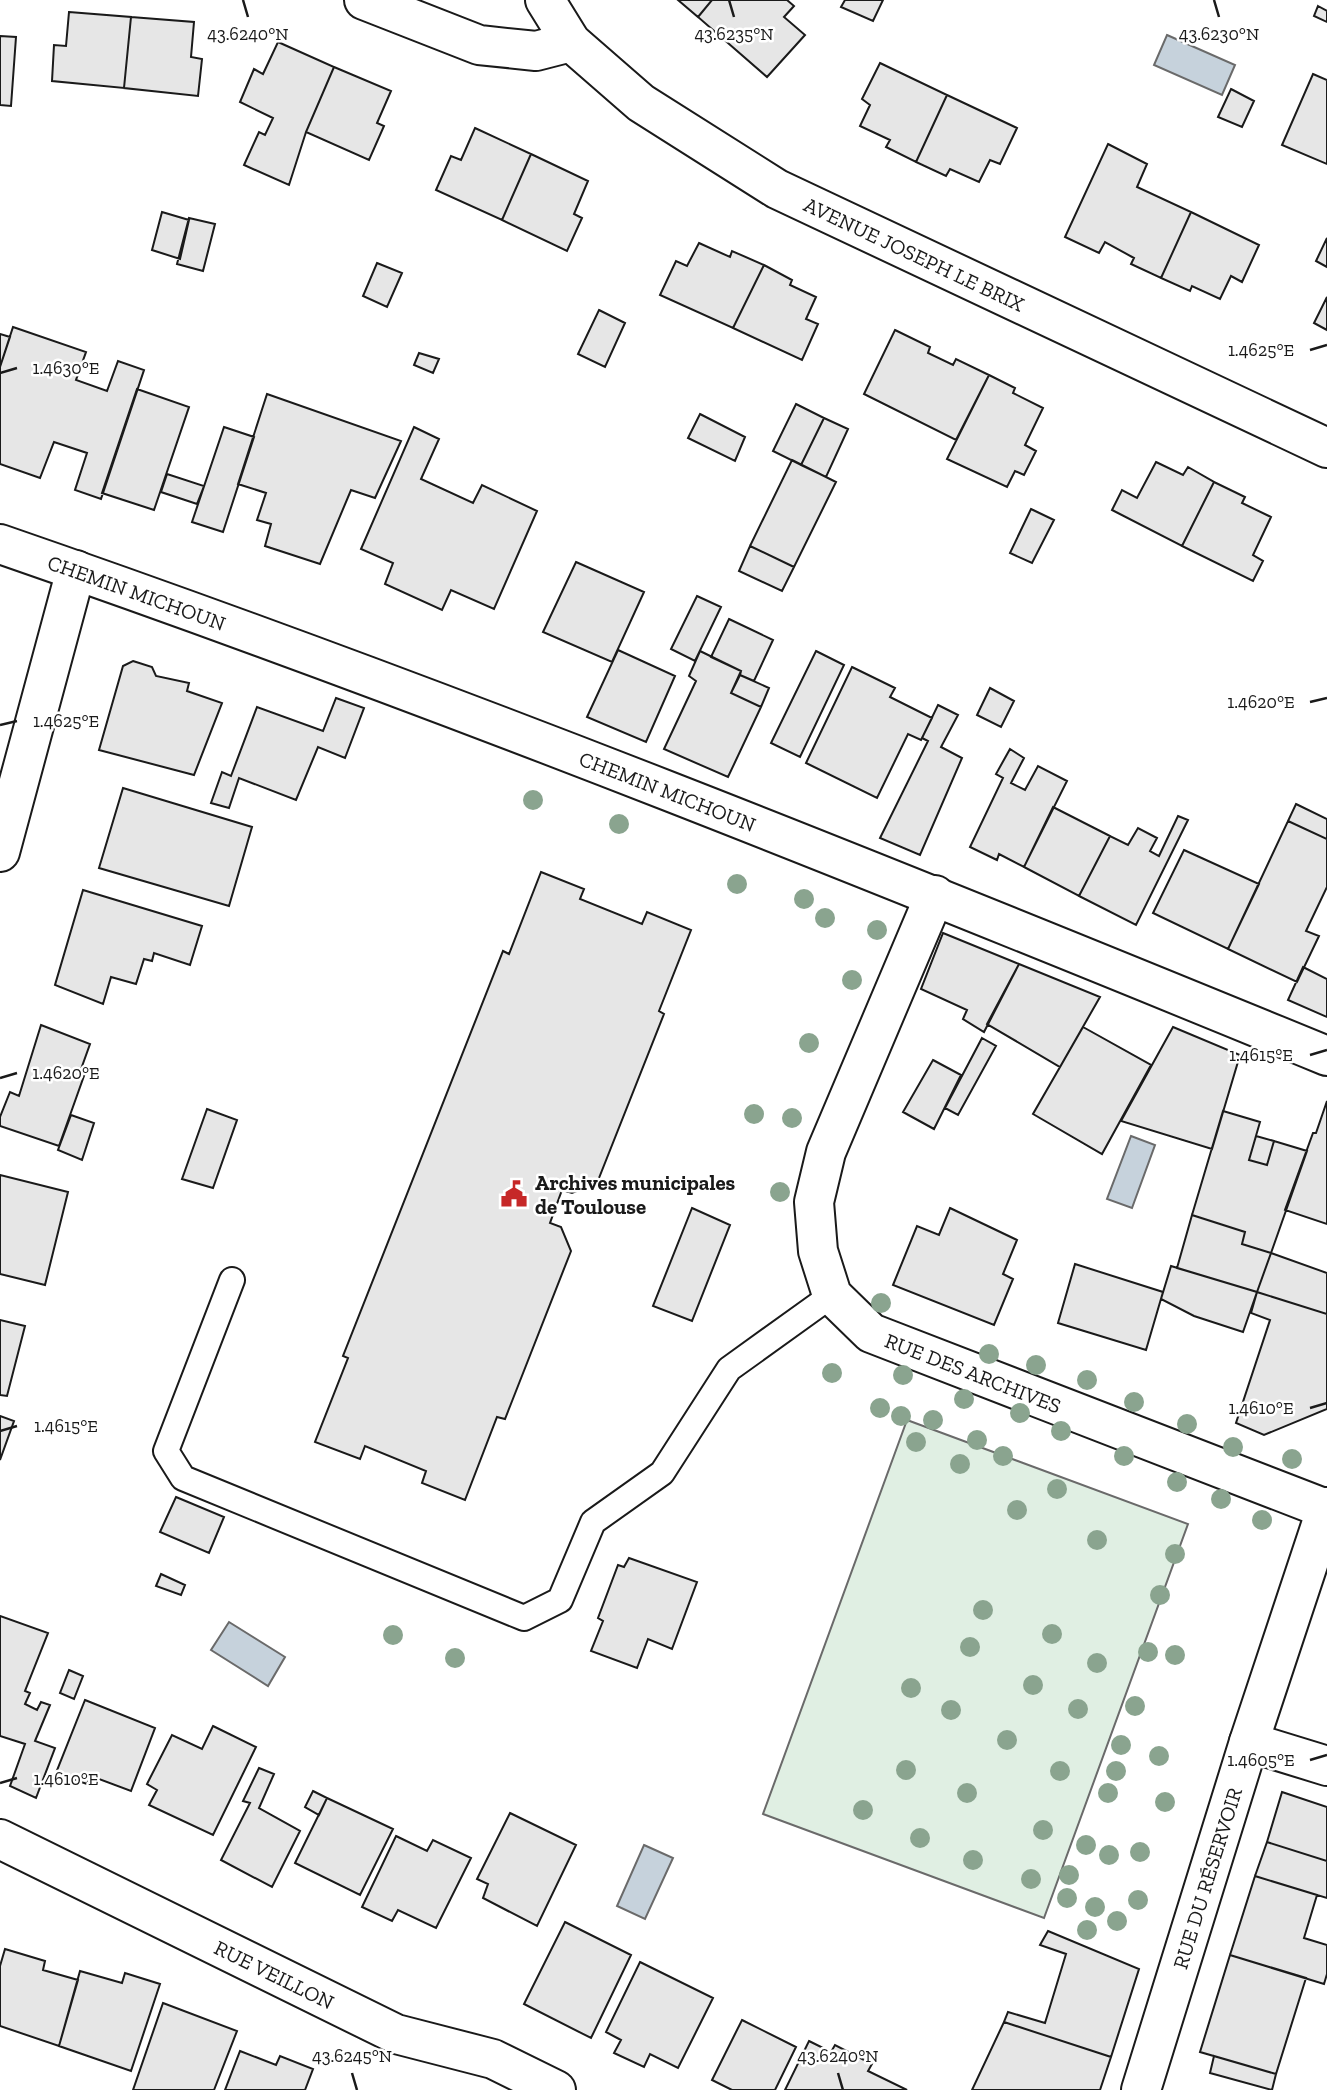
<svg xmlns="http://www.w3.org/2000/svg" width="1327" height="2090" viewBox="0 0 1327 2090" font-family="'Zilla Slab',serif">
<style>
.green{fill:#e0efe3;stroke:#6a6a6a;stroke-width:2}
.water{fill:#c6d2dc;stroke:#6a6a6a;stroke-width:2}
.building{fill:#e6e6e6;stroke:#1a1a1a;stroke-width:2}
.lines{fill:none;stroke-linecap:round;stroke-linejoin:round}
.lane-casing{stroke:#1a1a1a;stroke-width:28}
.street-casing{stroke:#1a1a1a;stroke-width:42}
.lane{stroke:#fff;stroke-width:24}
.street{stroke:#fff;stroke-width:38}
.tree{fill:#8aa48f}
.ticks{fill:none;stroke:#1a1a1a;stroke-width:2.5}
.labels{text-anchor:middle;dominant-baseline:central;stroke-width:5;stroke-linejoin:round;paint-order:stroke}
.street-label{font-size:21px;fill:#1a1a1a;stroke:#fff}
.poi-label{font-size:21px;font-weight:bold;fill:#1a1a1a;stroke:#fff;text-anchor:start}
.ticks-label{font-size:18px;text-anchor:middle;fill:#1a1a1a;stroke:#fff;stroke-width:5;stroke-linejoin:round;paint-order:stroke}
</style>
<rect width="100%" height="100%" fill="#fff"/>
<path class="green" d="M907,1420L1188,1524L1044,1918L763,1814Z"/>
<path class="water" d="M1167,35L1235,65L1222,95L1154,65Z
M1131,1136L1155,1145L1132,1208L1107,1199Z
M229,1622L285,1657L268,1686L211,1650Z
M644,1845L673,1858L645,1919L617,1906Z"/>
<path class="building" d="M678,0H712L698,17Z
M712,0H787L794,6L784,17L805,35L767,77L698,17Z
M845,0H883L873,21L841,7Z
M1318,6L1327,11V22L1314,16Z
M69,12L131,17L124,88L52,81L54,45L66,46Z
M131,17L194,22L191,57L202,59L198,96L124,88Z
M0,36L16,37L11,106L0,105Z
M278,42L334,67L306,132L289,185L244,165L259,132L265,135L273,118L240,102L254,69L263,74Z
M880,63L947,95L916,162L886,147L890,140L860,126L870,105L862,99Z
M334,67L391,91L377,123L384,126L369,160L306,132Z
M1313,74L1327,80V164L1282,145Z
M1231,89L1254,101L1242,127L1218,117Z
M947,95L1017,128L1000,164L990,160L979,182L950,169L946,176L916,162Z
M475,128L531,154L502,220L436,190L451,156L461,160Z
M1108,144L1147,164L1137,187L1191,212L1161,278L1131,264L1134,258L1105,242L1099,253L1065,237Z
M531,154L588,181L574,214L582,218L567,251L502,220Z
M162,212L189,220L180,259L152,250Z
M1191,212L1259,245L1242,282L1231,276L1220,299L1192,286L1190,291L1161,278Z
M189,218L215,224L203,271L177,264Z
M1327,238V267L1316,261Z
M699,243L730,257L732,251L764,265L733,328L660,295L676,261L687,266Z
M377,263L402,273L387,307L363,296Z
M764,265L792,280L790,285L816,297L806,319L818,324L802,360L733,328Z
M1327,297V330L1314,323Z
M599,310L625,323L605,367L578,354Z
M13,327L86,352L76,380L107,391L118,361L144,370L101,499L75,490L87,453L54,442L40,478L0,464V367Z
M895,330L930,347L928,353L953,365L956,359L989,375L956,440L864,394Z
M0,334L10,337L0,367Z
M419,353L439,359L433,373L414,365Z
M989,375L1015,388L1013,393L1043,408L1025,445L1036,451L1024,475L1015,471L1007,487L947,459Z
M137,389L189,407L154,510L102,493Z
M267,394L401,441L375,498L351,490L320,564L265,546L271,524L257,520L266,493L238,484Z
M796,404L824,418L801,465L773,451Z
M700,414L745,437L735,461L688,438Z
M824,418L848,429L826,477L801,465Z
M224,427L254,437L223,532L192,522Z
M414,427L439,439L421,479L473,503L482,485L537,511L494,609L451,590L442,610L385,584L393,563L361,549Z
M792,460L836,482L794,567L750,546Z
M1156,462L1183,475L1188,467L1214,482L1182,546L1112,510L1122,490L1137,498Z
M167,474L204,486L197,504L161,492Z
M1214,482L1245,497L1242,503L1271,517L1253,555L1263,561L1253,581L1182,546Z
M1031,509L1054,520L1032,563L1010,553Z
M750,546L794,567L782,591L739,571Z
M576,562L644,592L612,662L543,632Z
M697,596L721,607L695,661L671,649Z
M729,619L773,640L754,681L740,675L741,671L711,657Z
M618,650L675,676L646,742L587,717Z
M700,651L741,671L731,693L761,707L728,777L664,749L696,681L689,676Z
M816,651L844,665L800,757L771,743Z
M133,661L152,667L156,676L189,683L187,691L222,703L194,775L99,750L123,666Z
M852,667L895,688L890,697L932,718L921,740L908,734L877,798L806,763Z
M740,675L769,688L761,707L731,693Z
M990,688L1014,701L1001,727L977,715Z
M336,698L364,708L345,758L318,747L296,800L239,778L229,808L211,803L222,772L231,776L257,707L323,731Z
M938,705L958,715L941,747L962,758L920,855L880,838L928,741L922,738Z
M1010,749L1024,758L1011,783L1025,790L1038,766L1067,781L1024,867L999,854L997,860L970,847L1003,778L996,774Z
M123,788L252,827L229,906L99,868Z
M1296,804L1327,819V839L1288,821Z
M1053,807L1110,836L1079,896L1024,867Z
M1178,816L1188,820L1136,925L1079,896L1110,836L1128,845L1138,828L1157,838L1150,851L1159,856Z
M1288,821L1327,839V887L1306,931L1319,936L1297,982L1228,949Z
M1184,850L1259,884L1228,949L1153,913Z
M541,872L584,889L580,899L642,924L647,912L691,930L659,1011L664,1014L597,1183L572,1193L562,1190L550,1223L561,1227L571,1251L505,1419L497,1417L465,1500L422,1483L426,1471L365,1446L360,1459L315,1442L348,1358L343,1356L503,951L509,954Z
M83,890L202,926L190,965L154,953L152,961L144,959L136,984L111,977L103,1004L55,985Z
M943,933L1019,964L984,1032L963,1019L967,1010L921,989Z
M1019,964L1100,997L1060,1067L987,1024Z
M1303,967L1327,979V1017L1288,1000Z
M41,1025L90,1044L80,1072L85,1073L59,1146L0,1126V1117L10,1092L19,1096Z
M1083,1027L1151,1065L1102,1154L1033,1114Z
M1173,1027L1240,1055L1212,1149L1121,1121Z
M982,1038L996,1046L958,1115L945,1108Z
M933,1060L961,1075L934,1129L903,1112Z
M1327,1101V1224L1285,1210L1313,1133H1316Z
M207,1109L237,1120L213,1188L182,1179Z
M1223,1111L1260,1122L1249,1160L1267,1165L1274,1141L1307,1151L1271,1253L1242,1244L1245,1232L1192,1215Z
M71,1115L94,1123L82,1160L58,1150Z
M1256,1136L1274,1141L1267,1165L1249,1160Z
M0,1175L68,1192L45,1285L0,1274Z
M692,1208L730,1225L692,1321L653,1306Z
M950,1208L1017,1240L1003,1274L1013,1279L994,1325L893,1285L917,1226L939,1235Z
M1192,1215L1245,1232L1242,1244L1271,1253L1257,1292L1177,1268Z
M1271,1253L1327,1273V1314L1257,1292Z
M1075,1264L1163,1292L1146,1350L1058,1323Z
M1171,1266L1257,1292L1243,1332L1194,1316L1161,1299Z
M1257,1292L1327,1314V1409L1264,1435L1236,1423L1270,1320L1251,1313Z
M0,1320L25,1326L7,1396L0,1395Z
M0,1416L14,1421L0,1460Z
M176,1497L224,1517L209,1553L160,1532Z
M629,1558L697,1582L672,1649L648,1639L637,1668L591,1651L603,1621L598,1618L618,1565L624,1567Z
M161,1574L185,1585L181,1595L156,1586Z
M0,1616L48,1633L25,1691L30,1693L25,1704L37,1710L41,1702L50,1705L35,1741L55,1748L36,1798L10,1786L25,1744L0,1736Z
M69,1670L83,1676L74,1699L60,1693Z
M85,1700L155,1728L131,1791L91,1776L87,1784L56,1773Z
M213,1726L256,1747L213,1835L149,1805L157,1790L147,1784L172,1735L202,1749Z
M259,1768L274,1774L259,1808L300,1831L272,1887L221,1860L250,1803L243,1801Z
M313,1791L327,1798L319,1815L305,1807Z
M1282,1792L1327,1807V1861L1267,1842Z
M327,1798L393,1829L360,1895L295,1863Z
M510,1813L576,1845L537,1926L483,1898L488,1884L477,1879Z
M396,1836L427,1851L433,1840L471,1858L436,1928L398,1910L392,1921L362,1907Z
M1267,1842L1327,1861V1898L1255,1876Z
M1255,1876L1317,1895L1304,1938L1327,1945V1974L1324,1984L1230,1955Z
M565,1922L631,1955L591,2038L524,2004Z
M1048,1931L1139,1969L1111,2057L1004,2022L1008,2012L1045,2023L1066,1954L1040,1945Z
M5,1949L45,1961L43,1970L78,1980L59,2046L0,2026V1966Z
M1230,1955L1306,1978L1276,2074L1200,2052Z
M640,1962L713,1998L678,2068L650,2054L644,2067L614,2053L621,2040L606,2032Z
M80,1971L122,1983L125,1973L160,1984L131,2071L59,2046Z
M163,2003L237,2031L214,2090H133Z
M742,2020L796,2047L775,2090H732L712,2080Z
M1004,2022L1111,2057L1100,2090H972Z
M809,2041L831,2052L835,2045L872,2064L868,2071L907,2090H785Z
M240,2051L276,2065L280,2056L313,2069L305,2090H225Z
M1214,2056L1276,2074L1272,2090L1210,2073Z"/>
<g class="lines">
<g class="lane-casing">
<path id="lane" d="M232,1280L166,1451L183,1478L524,1618L560,1600L593,1522L662,1473L729,1369L832,1295"/>
</g>
<g class="street-casing">
<g id="street">
<path d="M364,0L479,45L536,51L571,42"/>
<path id="s1" d="M545,0L571,42L641,103L777,189L1327,448"/>
<path id="s2" d="M0,544C449,699 888,876 1327,1056"/>
<path d="M0,852L76,570"/>
<path id="s3" d="M935,895L826,1152L814,1202L818,1251L832,1295L871,1333L1326,1509"/>
<path d="M1249,1742L1327,1766"/>
<path id="s4" d="M0,1839L396,2034L493,2059L556,2090"/>
<path id="s5" d="M1141,2090L1249,1742L1327,1507"/>
</g>
</g>
<use href="#lane" class="lane"/>
<use href="#street" class="street"/>
</g>
<g class="tree">
<circle cx="533" cy="800" r="10"/>
<circle cx="619" cy="824" r="10"/>
<circle cx="737" cy="884" r="10"/>
<circle cx="804" cy="899" r="10"/>
<circle cx="825" cy="918" r="10"/>
<circle cx="877" cy="930" r="10"/>
<circle cx="852" cy="980" r="10"/>
<circle cx="809" cy="1043" r="10"/>
<circle cx="754" cy="1114" r="10"/>
<circle cx="792" cy="1118" r="10"/>
<circle cx="780" cy="1192" r="10"/>
<circle cx="881" cy="1303" r="10"/>
<circle cx="989" cy="1354" r="10"/>
<circle cx="1036" cy="1365" r="10"/>
<circle cx="832" cy="1373" r="10"/>
<circle cx="903" cy="1375" r="10"/>
<circle cx="1087" cy="1380" r="10"/>
<circle cx="964" cy="1399" r="10"/>
<circle cx="1134" cy="1402" r="10"/>
<circle cx="880" cy="1408" r="10"/>
<circle cx="1020" cy="1413" r="10"/>
<circle cx="901" cy="1416" r="10"/>
<circle cx="933" cy="1420" r="10"/>
<circle cx="1187" cy="1424" r="10"/>
<circle cx="1061" cy="1431" r="10"/>
<circle cx="977" cy="1440" r="10"/>
<circle cx="916" cy="1442" r="10"/>
<circle cx="1233" cy="1447" r="10"/>
<circle cx="1003" cy="1456" r="10"/>
<circle cx="1124" cy="1456" r="10"/>
<circle cx="1292" cy="1459" r="10"/>
<circle cx="960" cy="1464" r="10"/>
<circle cx="1177" cy="1482" r="10"/>
<circle cx="1057" cy="1489" r="10"/>
<circle cx="1221" cy="1499" r="10"/>
<circle cx="1017" cy="1510" r="10"/>
<circle cx="1262" cy="1520" r="10"/>
<circle cx="1097" cy="1540" r="10"/>
<circle cx="1175" cy="1554" r="10"/>
<circle cx="1160" cy="1595" r="10"/>
<circle cx="983" cy="1610" r="10"/>
<circle cx="1052" cy="1634" r="10"/>
<circle cx="393" cy="1635" r="10"/>
<circle cx="970" cy="1647" r="10"/>
<circle cx="1148" cy="1652" r="10"/>
<circle cx="1175" cy="1655" r="10"/>
<circle cx="455" cy="1658" r="10"/>
<circle cx="1097" cy="1663" r="10"/>
<circle cx="1033" cy="1685" r="10"/>
<circle cx="911" cy="1688" r="10"/>
<circle cx="1135" cy="1706" r="10"/>
<circle cx="1078" cy="1709" r="10"/>
<circle cx="951" cy="1710" r="10"/>
<circle cx="1007" cy="1740" r="10"/>
<circle cx="1121" cy="1745" r="10"/>
<circle cx="1159" cy="1756" r="10"/>
<circle cx="906" cy="1770" r="10"/>
<circle cx="1060" cy="1771" r="10"/>
<circle cx="1116" cy="1771" r="10"/>
<circle cx="967" cy="1793" r="10"/>
<circle cx="1108" cy="1793" r="10"/>
<circle cx="1165" cy="1802" r="10"/>
<circle cx="863" cy="1810" r="10"/>
<circle cx="1043" cy="1830" r="10"/>
<circle cx="920" cy="1838" r="10"/>
<circle cx="1086" cy="1845" r="10"/>
<circle cx="1140" cy="1852" r="10"/>
<circle cx="1109" cy="1855" r="10"/>
<circle cx="973" cy="1860" r="10"/>
<circle cx="1069" cy="1875" r="10"/>
<circle cx="1031" cy="1879" r="10"/>
<circle cx="1067" cy="1898" r="10"/>
<circle cx="1138" cy="1900" r="10"/>
<circle cx="1095" cy="1907" r="10"/>
<circle cx="1117" cy="1921" r="10"/>
<circle cx="1087" cy="1930" r="10"/>
</g>
<path class="ticks" d="M243,0L248,17M729,0L734,17M1214,0L1219,17M1310,350L1327,345M0,373L17,368M1310,702L1327,698M0,725L17,721M1310,1055L1327,1050M0,1078L17,1073M1310,1408L1327,1403M0,1431L17,1426M1310,1760L1327,1755M0,1783L17,1778M352,2073L357,2090M838,2073L843,2090"/>
<defs>
<g id="civic-bare" transform="scale(2.1)"><path d="M-.6-6.5H3V-4.5H.6V-3L4-1V1h2V6H-6V1h2V-1L-.6-3ZM-1.2 2.5V6h2.4V2.5Z" fill="#c62828" stroke="#fff" stroke-width="2.5" paint-order="stroke"/></g>
</defs>
<g fill-rule="evenodd">
<use href="#civic-bare" x="514" y="1194"/>
</g>
<g class="labels">
<g class="street-label">
<text stroke="none"><textPath href="#s1" startOffset="455">AVENUE JOSEPH LE BRIX</textPath></text>
<text stroke="none"><textPath href="#s2" startOffset="145">CHEMIN MICHOUN</textPath></text>
<text stroke="none"><textPath href="#s2" startOffset="712">CHEMIN MICHOUN</textPath></text>
<text stroke="none"><textPath href="#s3" startOffset="590">RUE DES ARCHIVES</textPath></text>
<text stroke="none"><textPath href="#s5" startOffset="222">RUE DU RÉSERVOIR</textPath></text>
<text stroke="none"><textPath href="#s4" startOffset="306">RUE VEILLON</textPath></text>
</g>
<g class="poi-label">
<text x="535" y="1182">Archives municipales<tspan x="535" dy="24">de Toulouse</tspan></text>
</g>
</g>
<g class="ticks-label">
<text x="248" y="40">43.6240°N</text>
<text x="734" y="40">43.6235°N</text>
<text x="1219" y="40">43.6230°N</text>
<text x="1261" y="356">1.4625°E</text>
<text x="66" y="374">1.4630°E</text>
<text x="1261" y="708">1.4620°E</text>
<text x="66" y="727">1.4625°E</text>
<text x="1261" y="1061">1.4615°E</text>
<text x="66" y="1079">1.4620°E</text>
<text x="1261" y="1414">1.4610°E</text>
<text x="66" y="1432">1.4615°E</text>
<text x="1261" y="1766">1.4605°E</text>
<text x="66" y="1785">1.4610°E</text>
<text x="352" y="2062">43.6245°N</text>
<text x="838" y="2062">43.6240°N</text>
</g>
</svg>
